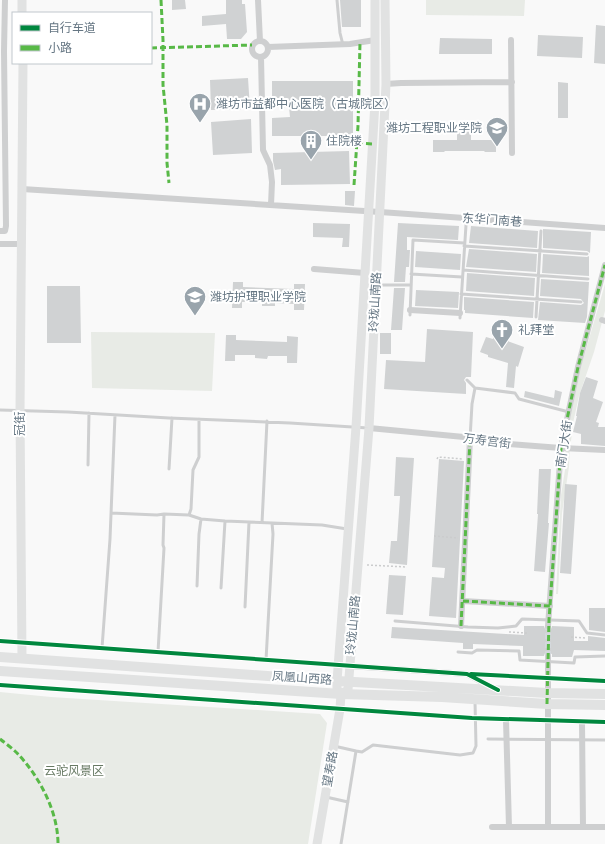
<svg xmlns="http://www.w3.org/2000/svg" width="605" height="844" viewBox="0 0 605 844" font-family="'Public Sans','Noto Sans SC',sans-serif">
<style>
.green{fill:#e8ebe6}
.building{fill:#d0d2d3}
.lines{fill:none;stroke-linecap:round;stroke-linejoin:round}
.street-tunnel{stroke:#d4d8dc;stroke-width:6;stroke-dasharray:6 3;stroke-linecap:butt}
.path{stroke:#cbcccd;stroke-width:1.5;stroke-dasharray:2 2;stroke-linecap:butt}
.lane{stroke:#cecfd0;stroke-width:3}
.street{stroke:#cecfd0;stroke-width:6}
.secondary{stroke:#e1e2e2;stroke-width:9}
.primary{stroke:#e1e2e2;stroke-width:10}
.quiet{stroke:#58b947;stroke-width:3;stroke-dasharray:6 3;stroke-linecap:butt}
.cycleway-casing{stroke:#fff;stroke-width:6}
.cycleway{stroke:#00873e;stroke-width:4}
.labels{text-anchor:middle;dominant-baseline:central;stroke-width:4;stroke-linejoin:round;paint-order:stroke}
.poi-label{font-size:12px;fill:#657683;stroke:#fff;text-anchor:start}
.street-label{font-size:12px;fill:#657683;stroke:#fff}
.park-label{font-size:12px;fill:#687a64;stroke:#fff}
</style>
<rect width="100%" height="100%" fill="#f9f9f9"/>
<path class="green" d="M426,0H525L524,16L426,15Z
M605,284V311L594,352L579,396L573,423L571,441L570,442L569,467L562,513L558,594H556L561,495L565,470L566,437L582,363Z
M91,332L215,333L212,391L92,388Z
M0,692L51,697L320,714L327,723L308,844H0Z"/>
<path class="building" d="M172,0H185L186,9L172,10Z
M226,0H242V4H245L247,32L241,39H227L226,24L202,26V16L226,14Z
M340,0H361V27H342Z
M596,25L605,26V64L594,63Z
M538,35L583,37L582,58L537,56Z
M440,38L492,39V54H439Z
M248,78L250,109L211,110L210,80Z
M272,81H353V136H272V118L290,117L289,107L272,108Z
M558,82L568,83V118H558Z
M251,119L252,153L213,155L211,122Z
M457,128H471V140H496V152H485L484,151H445L444,152H433V140H457Z
M349,151L350,184L281,185V169L275,170L273,161V153Z
M345,191H355L354,206L345,205Z
M313,223L350,224L349,247H342L343,238L313,237Z
M398,223L459,226L458,240L407,237V250H410L409,267H406L405,282H394Z
M471,226L538,231L537,248L469,243Z
M543,229L591,232L590,253L587,251L543,248Z
M469,249L537,254L536,272L466,267Z
M416,251L461,254L460,270L415,267Z
M543,254L587,257L589,256V276L542,273Z
M467,273L535,278L534,296L466,291Z
M541,279L589,282L587,317L585,323L538,320L540,302L581,305L584,303L581,299L540,296Z
M233,282H243V287L294,289V284H305L304,310H294V304L275,303V306H262V302H242V308H232Z
M47,286H80L81,343H47Z
M394,288H405L402,330H391Z
M416,290L459,292L458,308L415,306Z
M464,297L534,302L533,318L465,313V310H464Z
M427,329L473,332L471,377H466L464,380L466,383V394L384,389L386,360L425,362Z
M380,333H391V354H380Z
M226,335H236V340L287,342V336L298,337L297,363H287V356H268L267,359L255,358V355H235V361H225Z
M494,336L524,347L518,367L516,366L514,388L506,387L508,363L488,357V355L480,352L486,337L493,339Z
M586,377L598,381L593,398L603,402L596,422L599,423L598,427H605V446L581,444V434L573,432L577,416H576L580,393Z
M555,390L562,392L559,406L524,397L525,391L554,398Z
M396,457L414,458L407,565L389,563L391,541H397L400,496H394Z
M439,459L464,461L456,618L429,616L432,577L444,578L445,568L432,567Z
M539,469H551L548,523H549L545,572L534,571L538,514H537Z
M565,484L577,485L571,574L560,573Z
M389,575L406,576L403,615L386,614Z
M589,608H605V632L589,630Z
M524,626H544L545,629L548,630L551,629L552,626L574,627V641H588V636L605,638V651L574,650L572,657H552V654L548,653H545L544,656H523V646L473,644V649H463V643L391,638L392,627L524,635Z"/>
<g class="lines">
<path class="street-tunnel" d="M548,657V626"/>
<path class="path" d="M437,459L438,457L463,459
M434,536L458,538
M367,565L407,567
M509,632L527,633
M571,637L586,638"/>
<path class="lane" d="M337,0L340,33L343,45
M464,246L587,254
M463,270L588,279
M411,274L462,277
M377,285H411
M461,294L581,302
M410,315L413,240L464,243
M536,317L541,231
M460,318L466,225
M467,380L475,388L515,393L519,399L569,412
M0,410L68,412L169,418L290,423L368,428
M470,439L472,404L475,388
M88,465L89,413
M169,469L172,418
M111,513L157,515L164,514L189,515L201,519L225,521L322,525L347,529
M189,515L191,509L193,470L199,457V419
M262,523L267,421
M197,586L199,534L201,519
M221,588L225,521
M245,607L249,522
M395,621L468,627L498,628L516,626L522,619L579,621L587,633L605,635
M102,648L110,539L115,415
M158,652L164,548L163,545L164,514
M458,652L472,653L477,650L519,651L520,660L574,663L575,657L605,656
M266,660L273,534L272,523
M488,739L605,740
M334,746L356,751
M326,797L348,802
M341,844L356,751L362,752L373,745L460,755L473,753L476,746L475,701"/>
<path class="street" d="M258,0L260,41
M511,40L512,153
M252 49a8 8 0 1 1 16 0a8 8 0 1 1-16 0Z
M268,47L350,44L375,40
M261,57L263,150L270,165L272,182L271,205
M386,84L401,83L512,82
M22,189L380,212L605,228
M0,231H5L6,226L4,51L5,0
M0,244H22
M314,269L365,273
M410,310L460,313
M602,320L605,321
M369,428L464,437L509,444L561,448L605,450
M463,601L550,606
M461,626L470,439
M548,626L561,448L578,367L605,265
M548,657V827
M349,666L467,674L493,688
M506,720L509,827
M582,722L583,827
M492,827H605"/>
<path class="secondary" d="M22,0V13
M22,658L20,411L23,63
M341,694L348,690L369,428L386,84L385,0
M341,694L337,689V681L356,427L375,102V0
M317,844L340,709L341,694"/>
<path class="primary" d="M0,657L337,681L547,693L605,694
M0,671L341,694L442,697L547,704L605,705"/>
<path class="quiet" d="M161,0L163,40V85L167,125V163L169,183
M151,48L252,45
M357,143L373,144
M354,185L358,126L360,43
M463,601L550,606
M461,626L470,439
M547,704L549,620L561,448L578,367L605,265
M0,739C5,743 12,748 17,753C39,776 58,811 58,844"/>
<g class="cycleway-casing">
<path id="cycleway" d="M0,641L467,674L498,690
M471,674L605,681
M0,685L472,718L605,722"/>
</g>
<use href="#cycleway" class="cycleway"/>
</g>
<defs>
<g id="hospital-pin" transform="scale(1.15)"><path d="M0 17L-7.5 6A9.5 9.5 0 1 1 7.5 6Z" fill="#99a4ac" stroke="#fff"/><path d="M-5-5h3v3.5h4V-5h3V5h-3V1.5h-4V5h-3Z" fill="#fff"/></g>
<g id="university-pin" transform="scale(1.15)"><path d="M0 17L-7.5 6A9.5 9.5 0 1 1 7.5 6Z" fill="#99a4ac" stroke="#fff"/><path d="M0-5L7-2L0 1L-7-2ZM-4 1L0 2.5L4 1V4Q0 6-4 4Z" fill="#fff"/></g>
<g id="building-pin" transform="scale(1.15)"><path d="M0 17L-7.5 6A9.5 9.5 0 1 1 7.5 6Z" fill="#99a4ac" stroke="#fff"/><path d="M-4-6H4V6H1V3H-1V6H-4ZM-2.5-4.3h1.7v1.8h-1.7ZM.8-4.3h1.7v1.8H.8ZM-2.5-1h1.7V.8h-1.7ZM.8-1h1.7V.8H.8Z" fill="#fff"/></g>
<g id="church-pin" transform="scale(1.15)"><path d="M0 17L-7.5 6A9.5 9.5 0 1 1 7.5 6Z" fill="#99a4ac" stroke="#fff"/><path d="M-1.2-6h2.4v3.5h3.3v2.4h-3.3V6h-2.4V-.1h-3.3v-2.4h3.3Z" fill="#fff"/></g>
</defs>
<g fill-rule="evenodd">
<use href="#hospital-pin" x="200" y="104"/>
<use href="#university-pin" x="497" y="128"/>
<use href="#building-pin" x="311" y="141"/>
<use href="#university-pin" x="195" y="297"/>
<use href="#church-pin" x="502" y="330"/>
</g>
<g class="labels">
<g class="poi-label">
<text x="216" y="104">潍坊市益都中心医院（古城院区）</text>
<text x="482" y="128" text-anchor="end">潍坊工程职业学院</text>
<text x="326" y="141">住院楼</text>
<text x="210" y="297">潍坊护理职业学院</text>
<text x="518" y="330">礼拜堂</text>
</g>
<g class="street-label">
<text transform="translate(492 220) rotate(4)">东华门南巷</text>
<text transform="translate(375 302) rotate(-87)">玲珑山南路</text>
<text transform="translate(20 424) rotate(-90)">冠街</text>
<text transform="translate(487 441) rotate(7)">万寿宫街</text>
<text transform="translate(564 444) rotate(-81)">南门大街</text>
<text transform="translate(353 625) rotate(-85)">玲珑山南路</text>
<text transform="translate(302 678) rotate(4)">凤凰山西路</text>
<text transform="translate(330 769) rotate(-80)">望寿路</text>
</g>
<g class="park-label">
<text x="74" y="771">云驼风景区</text>
</g>
</g>
<rect x="12" y="12" width="140" height="52" fill="#ffffff" stroke="#c1c8cd"/>
<rect x="20" y="25" width="20" height="6" fill="#00873e" stroke="#c1c8cd"/>
<text x="48" y="32" font-size="12" fill="#657683">自行车道</text>
<rect x="20" y="45" width="20" height="6" fill="#58b947" stroke="#c1c8cd"/>
<text x="48" y="52" font-size="12" fill="#657683">小路</text>
</svg>
